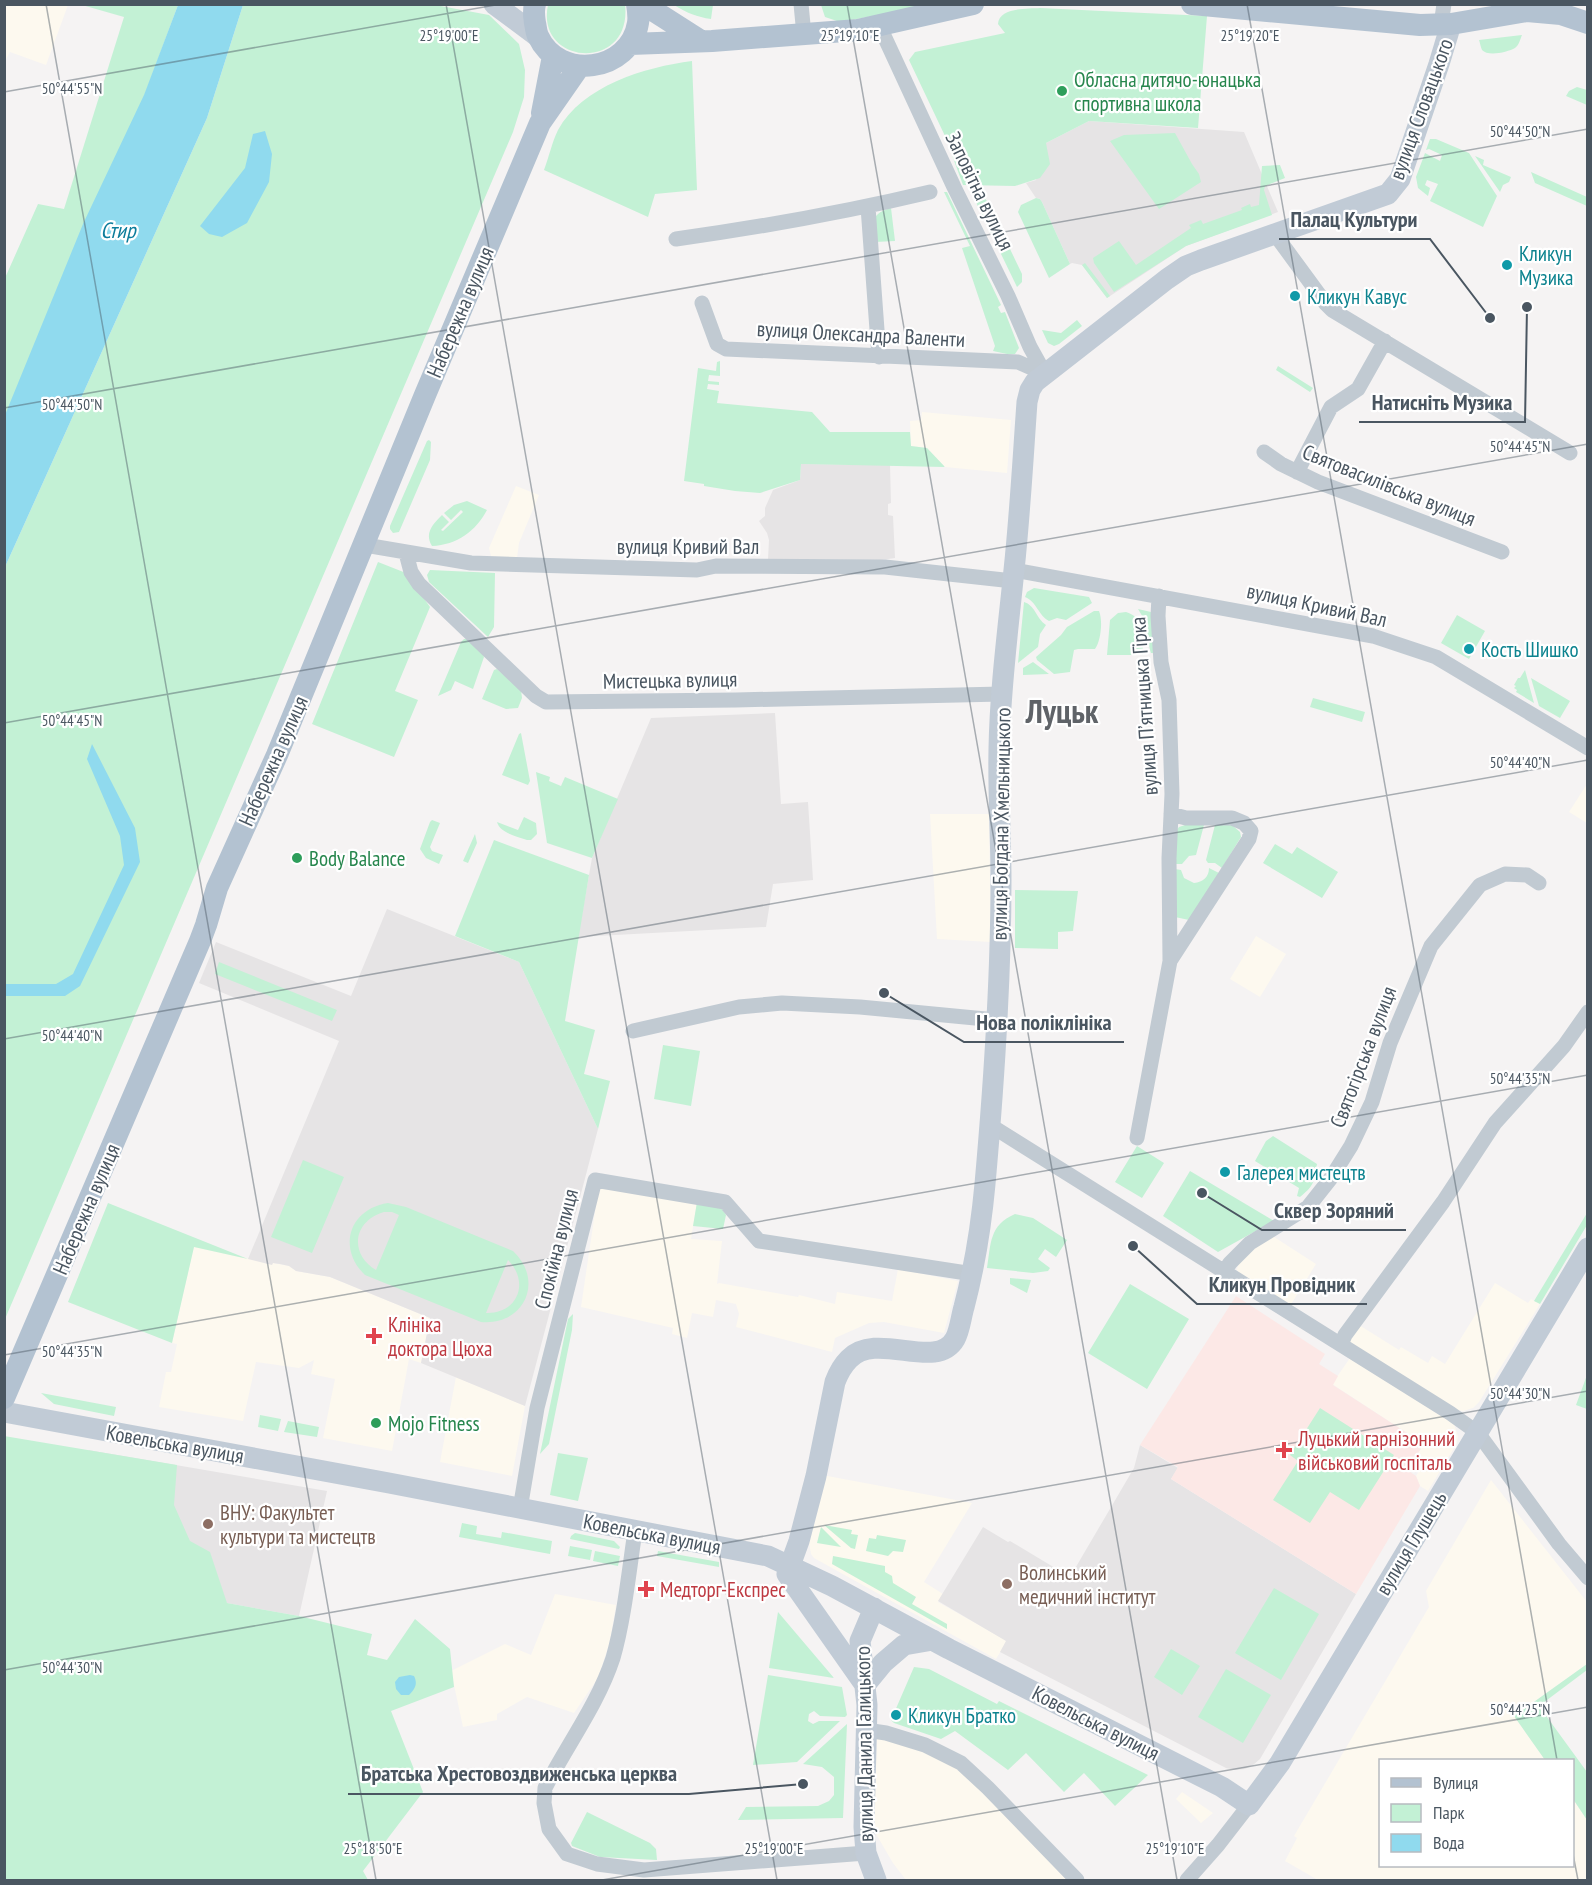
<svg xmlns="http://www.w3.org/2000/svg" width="1592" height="1885" viewBox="0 0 1592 1885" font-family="'PT Sans Narrow',sans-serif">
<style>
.commercial{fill:#fdf9ef}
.education{fill:#e6e4e5}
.medical{fill:#fce8e6}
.green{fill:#c3f1d5;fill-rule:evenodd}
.water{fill:#90daee}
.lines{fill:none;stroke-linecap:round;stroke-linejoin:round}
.street{stroke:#c1cad2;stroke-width:15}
.secondary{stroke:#c1cbd6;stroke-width:21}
.primary{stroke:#b3c2d1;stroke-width:22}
.ticks{fill:none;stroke:#4a5661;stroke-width:1.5;stroke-opacity:0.45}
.leisure-dot{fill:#2e9e5b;stroke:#fff;stroke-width:2}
.culture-dot{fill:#0f9aa8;stroke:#fff;stroke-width:2}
.health-dot{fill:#e0444e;stroke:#fff;stroke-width:2}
.education-dot{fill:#8d6e63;stroke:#fff;stroke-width:2}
.labels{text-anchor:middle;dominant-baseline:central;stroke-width:4.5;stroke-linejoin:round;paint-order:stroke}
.leisure-label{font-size:21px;fill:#27864d;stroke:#fff;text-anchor:start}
.street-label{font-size:21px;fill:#4a5661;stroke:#fff}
.culture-label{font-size:21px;fill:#0d838f;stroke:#fff;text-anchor:start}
.health-label{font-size:21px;fill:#be3a42;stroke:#fff;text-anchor:start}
.education-label{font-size:21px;fill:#785e54;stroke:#fff;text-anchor:start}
.water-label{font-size:22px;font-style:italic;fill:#0c7c9b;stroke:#fff}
.town-label{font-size:33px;font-weight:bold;fill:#5f6368;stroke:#fff}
.ticks-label{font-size:15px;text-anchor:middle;fill:#4a5661;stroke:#fff;stroke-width:4.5;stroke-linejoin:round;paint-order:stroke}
.leader{fill:none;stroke:#4a5661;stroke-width:2}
.callout-dot{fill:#4a5661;stroke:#fff;stroke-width:2}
.callout-label{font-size:22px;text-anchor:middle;font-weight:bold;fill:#4a5661;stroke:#fff;stroke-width:4.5;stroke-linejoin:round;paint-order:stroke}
</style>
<rect width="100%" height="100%" fill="#f5f3f3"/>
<path class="commercial" d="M5,4L68,5L46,65L10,52L5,61Z
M922,412L1011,420L1007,473L945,467L927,448L911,446L910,421L921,420Z
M516,486L539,495L519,543L517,558L491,556L489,548Z
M1587,784V823L1569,812Z
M930,814H989L991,942L937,939Z
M1256,936L1286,954L1260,997L1230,979Z
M599,1185L697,1202L691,1239L722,1241L717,1284L719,1283L798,1297L799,1295L835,1304L837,1292L892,1301L898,1269L958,1281L944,1333L884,1322L869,1323L835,1338L832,1352L736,1327L739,1314L736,1304L716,1300L713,1317L692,1313L687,1338L672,1334L673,1328L581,1307Z
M1271,1235L1316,1264L1290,1306L1239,1273L1237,1270L1238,1265L1253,1246Z
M194,1246L272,1264L273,1263L289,1266L296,1271L330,1277L430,1318L421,1363L409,1359L392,1451L323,1438L335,1379L311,1374L314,1360L299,1368L256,1362L243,1421L159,1407L166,1372H171L177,1344L172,1343Z
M1495,1283L1528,1303L1531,1299L1540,1304L1479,1402L1473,1408L1463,1411L1453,1409L1348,1343L1359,1325L1399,1350L1401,1347L1428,1363L1432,1356L1445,1364Z
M1350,1358L1454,1424L1458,1436L1457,1443L1428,1491L1420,1486L1416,1476L1423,1465L1414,1459L1424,1444L1332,1384Z
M456,1377L525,1406L512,1476L440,1462Z
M822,1475L972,1503L924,1582L943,1594L938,1602L1007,1641L996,1659L814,1558L811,1554L809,1543Z
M1491,1480L1587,1602V1664L1514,1716L1545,1760H1380V1866H1572L1573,1799L1587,1820V1880H1318L1285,1861L1297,1838L1294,1836L1429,1607L1426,1591Z
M555,1594L616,1605L610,1641L598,1678L574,1713L527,1697L497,1714V1720L463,1727L451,1671L505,1644L531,1655Z
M877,1737L921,1750L958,1768L1069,1880H906L893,1863L876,1834L874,1817Z
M1182,1792L1213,1813L1201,1823L1176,1799Z"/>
<path class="education" d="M1089,121L1244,132L1278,212L1186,246L1107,298L1082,265L1072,263L1070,264L1042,202L1040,199L1036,198L1026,183L1036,180L1046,143Z
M801,464L890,465L891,503L888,504V515L893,516L895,558L881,560L768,559L769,540L767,533L759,521L765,516V508L773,490L800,480Z
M775,713L781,804L808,802L813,880L773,884L766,927L578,937L592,858L651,718Z
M387,909L519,962L598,1129L525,1406L421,1363L430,1318L330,1277L296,1271L289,1266L280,1264L273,1263L272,1265L248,1259L339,1041L199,983L216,942L351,996Z
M1140,1445L1178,1468L1171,1479L1356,1594L1260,1759L1253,1765L1245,1769L1235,1770L1226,1768L1000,1652L1006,1641L938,1601L983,1527L1008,1542L1010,1541L1070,1577L1134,1468Z
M88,1450L327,1491L299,1616L227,1603Z"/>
<path class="medical" d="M1236,1296L1325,1354L1319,1364L1338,1376L1333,1385L1424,1444L1414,1459L1417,1462L1410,1472L1416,1476L1420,1486L1356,1594L1171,1479L1178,1467L1140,1445Z"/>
<path class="green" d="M430,4L489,15L519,44L525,70L524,97L513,132L5,1319V567L207,118L243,5Z
M625,4C633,73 535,66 548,5Z
M82,5H178L5,472V278L38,204L64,209L124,17Z
M674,5H713L711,19C697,17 687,13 674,5Z
M821,5H933L840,22L825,17Z
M1040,8L1207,16L1198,128L1089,121L1046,143L1050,164L1040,178L1015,186L963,185L945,136L909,60L915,52L1005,33L998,24C999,7 1027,9 1040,8Z
M1522,35C1520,40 1519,45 1515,48C1508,52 1488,57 1482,50C1481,48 1480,43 1479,40Z
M692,61L697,190L655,194L648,217L544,170C549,157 552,142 558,130C582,86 645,67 692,61Z
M1577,87L1587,90V105L1566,96L1569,91Z
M1175,133L1192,164L1199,174L1201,182L1159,209L1110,141L1124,135Z
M1430,139H1436L1469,153L1497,196L1483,227L1430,201L1438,184L1427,180L1425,185L1430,188L1428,196L1418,188L1416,177L1425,153L1440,161L1442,155L1429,149L1426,150Z
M1475,156L1484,160L1483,165L1511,177L1509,182L1503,185L1500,192Z
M1280,165L1285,178L1265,186L1264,190L1272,215L1186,246L1114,292L1094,263L1093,258L1119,241L1136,265L1191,228L1189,225L1201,220L1203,224L1242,210L1241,208L1250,204L1251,207L1259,205L1262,166Z
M1531,172L1587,197V206L1535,183Z
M944,192H947L1001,305L998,307L1001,313L1005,312L1019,348L1015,354H1007L993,351L995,346L962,248L970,246Z
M980,194L983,195L988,203L1022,274V282L1017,287L973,196Z
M1036,198L1040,199L1042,202L1070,264L1049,278L1018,212L1021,205Z
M891,208L895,241L875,242C874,223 869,214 891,208Z
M1085,263L1110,296L1107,298L1082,265Z
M1077,320L1082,326L1059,344L1054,346L1048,343L1042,330L1061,333Z
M720,361V376L709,375L708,381L719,382V385L708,384L707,389L719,391L717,403L812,412L830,432H910L911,446L927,448L945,467L801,464L800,480L760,493L735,491L704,486V484L684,481L698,368L716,371L717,362Z
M1278,366L1313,388L1310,392L1276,370Z
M429,440L431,442L430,460L399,532L393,533L390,529V526L427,441Z
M467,501L487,510C476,531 457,545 432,546C424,533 433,524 442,515L449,522L441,530L443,531L463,512L461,510L451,520L444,513L454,505Z
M378,562L406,573L430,607L395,691L418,700L394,757L312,724Z
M430,570L495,573L494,627L488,637L429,582L427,575Z
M1034,588L1089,597L1092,603L1066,620L1057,618L1049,621C1038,615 1037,602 1025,597L1027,592Z
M1024,602C1035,605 1036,618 1046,625L1040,634L1038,647L1018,663Z
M1138,609L1151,612L1155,653H1151L1150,650L1144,619Z
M1094,611H1099C1103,620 1101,641 1095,649H1078L1074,650L1070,672L1054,674L1037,660L1036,657L1061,635L1067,627Z
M1126,612C1147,619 1142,636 1143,655H1107L1110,620L1118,613Z
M1457,615L1485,631L1469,659L1441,643Z
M464,639H467L482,652L484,657L473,689L455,681L451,690L438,696L461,642Z
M1033,662L1049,674L1023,675V668Z
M497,669L521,690L522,698L518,708L506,709L482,699L494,670Z
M1525,670L1534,703L1516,692L1517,690L1514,688L1516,686L1514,685L1518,678H1520Z
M1531,678L1570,701L1560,718L1539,706Z
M1313,698L1365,712L1362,722L1310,707Z
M521,733L530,781L528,785L502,775L519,734Z
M536,772L550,777L549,781L561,786L565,777L618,799L592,858L547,843Z
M524,817L536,823L537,834L531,840H527C516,836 500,833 497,822L518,830Z
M432,820L440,823L430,847L432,851L443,855L439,864L426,858L420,849L430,822Z
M1185,825H1204L1196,855L1189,856L1182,864H1175L1176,831L1179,827Z
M1215,825H1232L1240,832L1241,837L1222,868L1215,863H1208L1206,860Z
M475,834L477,843L468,863L463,861Z
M494,840L589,875L565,1021L595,1030L584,1074L610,1081L598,1129L519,962L455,936Z
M1275,844L1292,854L1297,847L1338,872L1322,898L1263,863Z
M1209,868L1219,873L1189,920L1175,917V869L1181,870L1184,878L1194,883C1203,882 1209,877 1209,868Z
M1015,890L1078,891L1073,931L1058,932V949L1015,948Z
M219,962L337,1010L332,1021L215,974Z
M663,1045L700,1051L691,1106L654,1099Z
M1273,1136L1317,1164C1313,1182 1316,1184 1300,1197L1297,1196L1299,1188L1255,1161L1266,1141Z
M1137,1146L1164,1163L1142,1198L1115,1182Z
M303,1160L344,1177L312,1253L271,1237Z
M1190,1171L1274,1221L1218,1252L1163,1216Z
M697,1202L719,1205L726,1215L723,1229L693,1226Z
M108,1203L248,1259L194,1247L172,1343L68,1302Z
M388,1203L406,1207L513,1251C545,1281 524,1326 481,1322L365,1275C337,1248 349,1209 388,1203ZM384,1212H392L399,1215L376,1270C349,1254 353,1221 384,1212ZM508,1260C530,1282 518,1314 486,1313Z
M1587,1213V1225L1540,1304L1534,1301Z
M1015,1214L1033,1218L1067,1240L1056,1257L1045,1249L1038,1259L1050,1268L1048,1271L1033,1273L987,1268C991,1244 989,1225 1015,1214Z
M1010,1278L1031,1280L1027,1293L1010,1284Z
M1130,1284L1189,1319L1147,1389L1088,1353Z
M573,1314L572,1330L549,1444L540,1454L568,1319Z
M1587,1375L1588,1409H1587L1576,1405Z
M41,1393L116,1407L114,1416L54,1404Z
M1320,1408L1394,1455L1359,1510L1330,1492L1310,1523L1273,1500L1298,1461L1290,1455Z
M260,1415L281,1419L278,1431L258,1427Z
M288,1421L319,1427L317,1437L284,1432Z
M4,1436L177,1465L174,1505L190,1541L210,1552L227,1603L299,1616L372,1634L367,1655L387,1660L415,1619L450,1649L454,1687L391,1711L423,1792L363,1871L368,1880H5Z
M558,1453L588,1458L578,1501L550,1495Z
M462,1523L477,1526L476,1534L501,1538L502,1532L552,1541L550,1554L459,1537Z
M824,1525L852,1530L851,1534L858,1535L855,1549L851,1548Z
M821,1527L841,1547L817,1543Z
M575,1533L614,1541L620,1547L619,1549L570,1539L571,1536Z
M877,1535L906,1540L903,1552L893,1551L888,1556L866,1551L869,1538L876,1539Z
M570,1546L592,1550L590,1560L568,1556Z
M595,1551L620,1556L618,1566L593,1561Z
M658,1551L719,1562V1567L657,1556Z
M833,1556L885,1566V1572L892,1576L893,1583L916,1597L912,1604L947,1624V1629L832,1564Z
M1274,1588L1319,1614L1281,1680L1235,1653Z
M778,1612L834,1678L769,1668Z
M1171,1649L1200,1666L1182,1695L1154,1677Z
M1587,1664V1670L1539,1706L1587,1772V1820L1573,1799L1572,1760H1545L1514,1716Z
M914,1667L929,1669L997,1704L999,1701L1148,1775L1115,1806L1084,1773L1064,1792L1026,1753L1008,1770L955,1731L941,1739L894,1723L891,1720Z
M1226,1669L1271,1695L1243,1743L1198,1717Z
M768,1675L842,1687L847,1715L845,1717L820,1716L814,1711L809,1714L808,1721L813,1724L819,1721H840L797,1762L753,1765Z
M847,1724L843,1818L738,1820L746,1807L818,1806L829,1801L834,1795V1777L822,1767L803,1764Z
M587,1812L650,1843L656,1849L657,1860L600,1857L572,1846L571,1843Z"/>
<path class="water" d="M178,5H243L207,118L5,567V415L83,224L144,95Z
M265,131L272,154L269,182L247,223L222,237L209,234L200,226L245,168L253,134Z
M92,744L135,828L140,862L80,986L65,996H5V984H56L73,974L124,865L120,836L87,759Z
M410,1675L414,1676C418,1684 415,1689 409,1695H401L396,1689L395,1682L399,1677Z"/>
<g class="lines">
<path class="street" d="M801,4L804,35
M879,25L954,187L1008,296L1030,347L1045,374
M1441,25L1444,4
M868,207L879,357
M1274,233L1326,304L1332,310L1570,453
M676,239C762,227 846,212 930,192
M702,303L717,344L726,349L1018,362L1045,374
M1264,452L1281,464L1318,482L1502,552
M1297,472L1331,407L1358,389L1385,341
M365,545L471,563L697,570L716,566L885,567L1013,581
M406,553L411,572L419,584L536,696L546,702L736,700L1002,694
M1014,570L1373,636L1436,657L1588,748
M1170,961L1249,839L1251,831L1244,823L1232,818H1186L1171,814
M633,1031L739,1007L782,1003L860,1007L996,1020
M990,1125L1450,1413L1478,1433L1559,1544L1588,1578
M1137,1138L1170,961L1169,858L1172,794L1169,700L1161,662L1158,616L1159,596
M1224,1272L1230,1263L1250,1243L1308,1207L1331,1178L1351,1146L1372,1102L1390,1043L1431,946L1480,885L1505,874L1527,875L1539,883
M1341,1345L1345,1335L1443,1202L1495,1123L1564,1046L1588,1012
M520,1509L537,1408L595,1180L725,1202L759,1241L973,1274
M635,1531C629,1571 624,1620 613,1658C598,1704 567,1745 545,1788L544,1803L549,1829L567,1854L597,1864L644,1870L866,1853
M866,1730L886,1733L925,1745L961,1763L988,1788L1077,1880
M1187,1880L1218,1845L1249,1805"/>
<path class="secondary" d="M494,4L537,36
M4,1412L389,1483L768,1556L832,1586L949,1649L1222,1787L1249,1805L1280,1763L1588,1248
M874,1608L860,1641L867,1705L864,1827L866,1853L876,1880
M865,1685L787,1574L799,1541L816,1476L835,1382C838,1374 842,1366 849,1359C877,1330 936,1372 955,1339C960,1330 961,1317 964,1307C975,1265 981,1228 985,1184C994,1083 1001,981 1001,880C1001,836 998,793 999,749C1000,690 1008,630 1014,570C1020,514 1023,458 1027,402L1030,390L1035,382L1167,279L1186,266L1201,260L1388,194L1400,179L1439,64L1451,24
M865,1685L883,1663L904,1645L933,1640"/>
<path class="primary" d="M535,4C533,11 534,16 535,23C536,27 536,32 538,36C559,82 630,72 638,23C639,17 638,10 637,4
M643,4L701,41
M1192,4L1420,25L1451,24L1527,11L1561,14L1588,23
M630,44L712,41L858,30L973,4
M542,113L553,56
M4,1398L200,941L206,925L217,888L277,755L425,395L540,123L579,67"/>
</g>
<path class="ticks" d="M46,4L376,1880M446,4L777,1880M847,4L1177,1880M1247,4L1557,1760M4,92L501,4M4,408L1588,129M4,723L1588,444M4,1039L1588,760M4,1355L1588,1075M4,1670L1588,1391M1572,1849L1578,1880M602,1880L1588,1707"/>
<g class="leisure-dot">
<circle cx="1062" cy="91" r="6"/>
<circle cx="297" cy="858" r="6"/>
<circle cx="376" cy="1423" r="6"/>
</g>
<g class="culture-dot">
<circle cx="1507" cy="265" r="6"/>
<circle cx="1295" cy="296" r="6"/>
<circle cx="1469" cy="649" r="6"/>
<circle cx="1225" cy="1172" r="6"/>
<circle cx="896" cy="1715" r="6"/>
</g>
<g class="health-dot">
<path d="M371 1327h6v6h6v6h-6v6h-6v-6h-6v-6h6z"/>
<path d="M1281 1441h6v6h6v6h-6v6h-6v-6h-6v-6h6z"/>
<path d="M643 1580h6v6h6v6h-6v6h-6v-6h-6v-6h6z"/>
</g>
<g class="education-dot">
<circle cx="208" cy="1524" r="6"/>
<circle cx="1007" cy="1584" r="6"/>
</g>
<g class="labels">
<g class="leisure-label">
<text x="1074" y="79">Обласна дитячо-юнацька<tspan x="1074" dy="24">спортивна школа</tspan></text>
<text x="309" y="858">Body Balance</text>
<text x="388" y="1423">Mojo Fitness</text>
</g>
<g class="street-label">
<text transform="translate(1421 109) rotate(-70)">вулиця Словацького</text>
<text transform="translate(980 191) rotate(64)">Заповітна вулиця</text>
<text transform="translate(460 312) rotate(-67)">Набережна вулиця</text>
<text transform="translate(861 334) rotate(3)">вулиця Олександра Валенти</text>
<text transform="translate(1389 485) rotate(22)">Святовасилівська вулиця</text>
<text x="688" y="546">вулиця Кривий Вал</text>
<text transform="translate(1317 605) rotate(12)">вулиця Кривий Вал</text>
<text transform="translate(670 680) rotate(-1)">Мистецька вулиця</text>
<text transform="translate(1144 706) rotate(-94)">вулиця Пʼятницька Гірка</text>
<text transform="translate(273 761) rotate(-66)">Набережна вулиця</text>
<text transform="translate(1001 824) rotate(-89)">вулиця Богдана Хмельницького</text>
<text transform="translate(1363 1057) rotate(-69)">Святогірська вулиця</text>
<text transform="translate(86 1209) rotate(-67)">Набережна вулиця</text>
<text transform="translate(556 1249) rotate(-76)">Спокійна вулиця</text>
<text transform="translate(175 1444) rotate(10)">Ковельська вулиця</text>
<text transform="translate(652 1534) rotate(11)">Ковельська вулиця</text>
<text transform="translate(1411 1543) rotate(-59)">вулиця Глушець</text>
<text transform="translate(1096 1723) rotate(27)">Ковельська вулиця</text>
<text transform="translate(864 1744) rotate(-91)">вулиця Данила Галицького</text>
</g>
<g class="culture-label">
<text x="1519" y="253">Кликун<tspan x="1519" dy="24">Музика</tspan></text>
<text x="1307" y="296">Кликун Кавус</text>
<text x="1481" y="649">Кость Шишко</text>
<text x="1237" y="1172">Галерея мистецтв</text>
<text x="908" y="1715">Кликун Братко</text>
</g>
<g class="health-label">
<text x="388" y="1324">Клініка<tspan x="388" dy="24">доктора Цюха</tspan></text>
<text x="1298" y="1438">Луцький гарнізонний<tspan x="1298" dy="24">військовий госпіталь</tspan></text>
<text x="660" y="1589">Медторг-Експрес</text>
</g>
<g class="education-label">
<text x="220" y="1512">ВНУ: Факультет<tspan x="220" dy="24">культури та мистецтв</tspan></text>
<text x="1019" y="1572">Волинський<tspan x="1019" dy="24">медичний інститут</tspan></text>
</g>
<g class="water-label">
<text x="118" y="230">Стир</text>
</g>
<g class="town-label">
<text x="1062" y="710">Луцьк</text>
</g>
</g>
<g class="ticks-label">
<text x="449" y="41">25°19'00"E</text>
<text x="850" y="41">25°19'10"E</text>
<text x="1250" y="41">25°19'20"E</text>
<text x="72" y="94">50°44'55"N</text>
<text x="1520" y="137">50°44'50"N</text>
<text x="72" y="410">50°44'50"N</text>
<text x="1520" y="452">50°44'45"N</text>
<text x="72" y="726">50°44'45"N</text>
<text x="1520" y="768">50°44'40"N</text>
<text x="72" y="1041">50°44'40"N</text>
<text x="1520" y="1084">50°44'35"N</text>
<text x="72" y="1357">50°44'35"N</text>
<text x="1520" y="1399">50°44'30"N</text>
<text x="72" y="1673">50°44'30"N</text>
<text x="1520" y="1715">50°44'25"N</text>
<text x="373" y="1854">25°18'50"E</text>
<text x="774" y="1854">25°19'00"E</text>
<text x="1175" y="1854">25°19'10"E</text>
</g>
<path class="leader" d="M1490 318L1430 239H1279M1527 307L1525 422H1359M884 993L964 1042H1124M1202 1193L1262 1230H1406M1133 1246L1197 1304H1367M803 1784L689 1794H348"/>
<g class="callout-dot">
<circle cx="1490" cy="318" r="6"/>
<circle cx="1527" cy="307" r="6"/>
<circle cx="884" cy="993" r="6"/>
<circle cx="1202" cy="1193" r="6"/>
<circle cx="1133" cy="1246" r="6"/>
<circle cx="803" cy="1784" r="6"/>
</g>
<g class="callout-label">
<text x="1354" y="227">Палац Культури</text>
<text x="1442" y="410">Натисніть Музика</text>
<text x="1044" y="1030">Нова поліклініка</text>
<text x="1334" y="1218">Сквер Зоряний</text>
<text x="1282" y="1292">Кликун Провідник</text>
<text x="519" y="1781">Братська Хрестовоздвиженська церква</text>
</g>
<rect width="1592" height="1885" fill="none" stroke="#4a5661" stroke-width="12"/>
<rect x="1379" y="1759" width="195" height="108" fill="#ffffff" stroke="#b7bbc0" stroke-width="1.5"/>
<rect x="1391" y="1778" width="30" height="9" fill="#b3c2d1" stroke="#b7bbc0" stroke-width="1.5"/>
<text x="1433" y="1789" font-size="18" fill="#4a5661">Вулиця</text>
<rect x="1391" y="1804" width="30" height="18" fill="#c3f1d5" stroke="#b7bbc0" stroke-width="1.5"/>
<text x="1433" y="1819" font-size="18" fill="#4a5661">Парк</text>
<rect x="1391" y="1834" width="30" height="18" fill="#90daee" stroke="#b7bbc0" stroke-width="1.5"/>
<text x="1433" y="1849" font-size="18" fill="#4a5661">Вода</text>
</svg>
